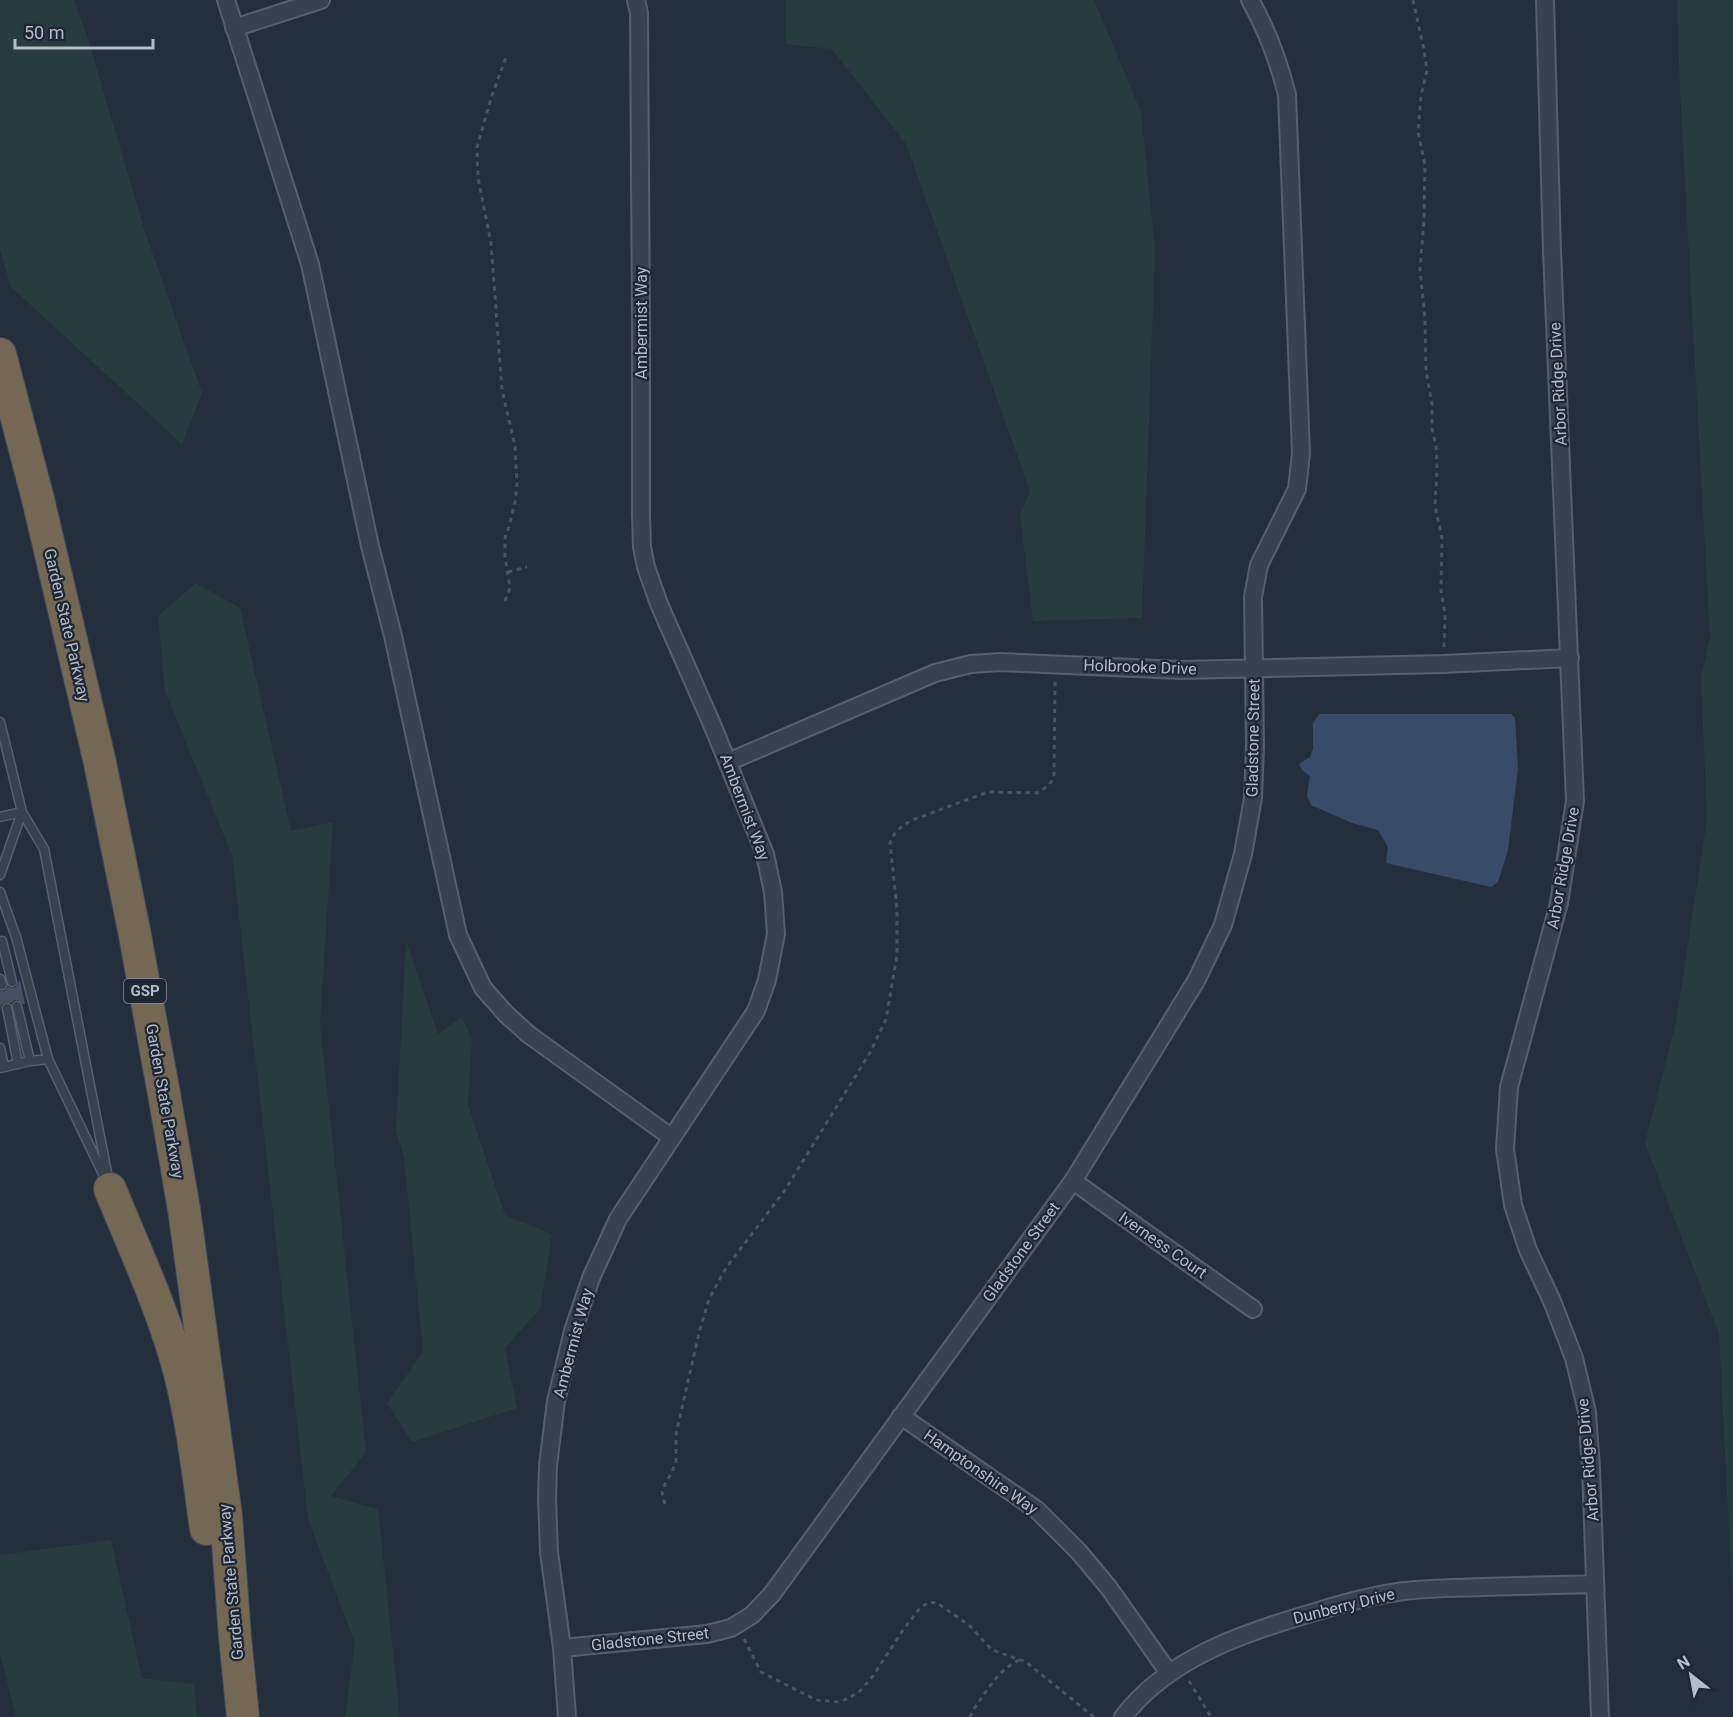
<svg xmlns="http://www.w3.org/2000/svg" width="1733" height="1717" viewBox="0 0 1733 1717" font-family="Roboto,sans-serif">
<style>
.green{fill:#263c3f}
.water{fill:#394c67}
.building{fill:#455162}
.lines{fill:none;stroke-linecap:round;stroke-linejoin:round}
.lane-casing{stroke:#565f6c;stroke-width:11}
.street-casing{stroke:#565f6c;stroke-width:20}
.highway-casing{stroke:#434c59;stroke-width:34}
.path{stroke:#44595c;stroke-width:3;stroke-dasharray:4.5 4.5;stroke-linecap:butt}
.lane{stroke:#38414e;stroke-width:8}
.street{stroke:#38414e;stroke-width:16}
.highway{stroke:#746855;stroke-width:32}
.labels{text-anchor:middle;dominant-baseline:central;stroke-width:4.5;stroke-linejoin:round;paint-order:stroke}
.shield{fill:#1d2633;stroke:#878f9c;stroke-width:1.5}
.shield-label{font-size:15px;font-weight:bold;fill:#b4bcc9}
.street-label{font-size:16px;fill:#b4bcc9;stroke:#1d2633}
</style>
<rect width="100%" height="100%" fill="#242f3e"/>
<path class="green" d="M0,0H74L88,39L145,232L202,393L182,444L11,287L0,250Z
M785,0H1094L1141,112L1155,249L1142,618L1033,621L1020,515L1030,491L906,144L832,49L786,44Z
M1677,0H1733V1610L1719,1334L1645,1143L1676,1022L1707,819L1701,677L1710,638L1680,91Z
M196,583L240,608L291,831L333,822L320,1023L366,1452L331,1496L378,1509L400,1717H345L355,1643L308,1519L232,855L165,691L158,616Z
M406,941L438,1034L462,1017L472,1039L468,1105L505,1215L552,1234L540,1309L505,1348L517,1408L412,1442L387,1403L423,1352L404,1157L396,1131Z
M111,1540L142,1678L194,1684L197,1717H16L0,1653V1555Z"/>
<path class="water" d="M1319,714H1511L1515,718L1518,768L1508,850L1498,882L1491,887L1386,863L1388,847L1378,830L1352,823L1311,805L1307,796L1310,776L1302,770L1299,764L1310,757L1313,749V723Z"/>
<path class="building" d="M20,980L25,1004H23L18,1000H15L11,1003L5,1002L1,1005L0,1010V991H5L8,987L13,988L16,987Z"/>
<g class="lines">
<g class="lane-casing">
<path id="lane" d="M0,722L22,812L44,849L109,1183
M0,817L22,812
M0,875L22,812
M0,892L16,937L48,1059L105,1178
M2,941L12,982
M0,979L2,985
M17,1006L30,1061
M7,1008L18,1064
M0,1048L4,1067
M0,1068L30,1061L48,1059"/>
</g>
<g class="street-casing">
<path id="street" d="M226,0L310,264L370,546L393,636L458,935L483,988L506,1014L528,1034L671,1137
M1545,0L1552,251L1575,801L1559,903L1509,1087L1505,1149L1513,1205L1528,1250L1552,1301L1574,1358L1587,1412L1591,1468L1600,1717
M234,28L321,0
M728,762L935,673L971,664L1000,662L1180,670L1443,664L1570,658
M1073,1181L1253,1309
M901,1416L1037,1510L1079,1552L1109,1588L1169,1673
M562,1648L707,1634L731,1628L752,1615L772,1594L1073,1181L1196,981L1223,925L1243,854L1253,798L1255,746L1253,597L1259,565L1297,489L1301,453L1287,95C1279,62 1267,30 1250,0
M567,1717L562,1648L549,1552L547,1498L548,1466L556,1401L573,1331L591,1278L618,1219L756,1011L767,980L776,934L773,892L765,854L711,722L659,604L646,567L642,547L641,515V329L639,13L636,0
M1123,1717C1169,1657 1246,1632 1315,1612C1344,1603 1374,1595 1404,1591C1429,1588 1456,1588 1482,1587C1520,1586 1557,1585 1595,1584"/>
</g>
<g class="highway-casing">
<path id="highway" d="M0,354L38,499L100,763L134,930L164,1094L184,1209L226,1516L235,1637L243,1717
M110,1189C133,1245 159,1301 176,1359C192,1414 198,1473 206,1529"/>
</g>
<path class="path" d="M1413,0L1424,50L1427,70L1421,96L1418,132L1425,165L1424,220L1420,270L1425,319L1426,371L1432,404V429L1436,446L1437,470L1435,506L1442,538L1441,591L1445,614L1444,647
M508,572L527,567
M505,601L510,588L505,557V538L509,527L515,502L517,484L515,446L502,390L491,243L478,178L477,147L492,95L507,55
M665,1504L662,1492L666,1482L671,1474L676,1462V1434L699,1333L709,1299L726,1268L785,1190L871,1051L886,1019L897,955V909L890,843C894,831 901,827 912,820L988,792L1037,793L1049,785L1054,777L1055,681
M744,1639L761,1672L816,1700L839,1702L849,1698L860,1691L873,1676L903,1630L920,1608L929,1602L937,1603L969,1625L992,1650L1026,1662L1094,1717
M1189,1681L1211,1717
M970,1717L973,1710C987,1691 997,1671 1019,1660"/>
<use href="#lane" class="lane"/>
<use href="#street" class="street"/>
<use href="#highway" class="highway"/>
</g>
<g class="labels">
<rect class="shield" x="124" y="979" width="42" height="24" rx="4.5"/>
<g class="shield-label">
<text x="145" y="991">GSP</text>
</g>
<g class="street-label">
<text transform="translate(641 323) rotate(-90)">Ambermist Way</text>
<text transform="translate(1558 384) rotate(-93)">Arbor Ridge Drive</text>
<text transform="translate(67 625) rotate(77)">Garden State Parkway</text>
<text transform="translate(1140 667) rotate(2)">Holbrooke Drive</text>
<text transform="translate(1253 738) rotate(-89)">Gladstone Street</text>
<text transform="translate(745 807) rotate(69)">Ambermist Way</text>
<text transform="translate(1563 868) rotate(-80)">Arbor Ridge Drive</text>
<text transform="translate(165 1101) rotate(80)">Garden State Parkway</text>
<text transform="translate(1163 1245) rotate(35)">Iverness Court</text>
<text transform="translate(1021 1252) rotate(-54)">Gladstone Street</text>
<text transform="translate(573 1343) rotate(-75)">Ambermist Way</text>
<text transform="translate(1588 1460) rotate(-95)">Arbor Ridge Drive</text>
<text transform="translate(981 1472) rotate(35)">Hamptonshire Way</text>
<text transform="translate(231 1582) rotate(-95)">Garden State Parkway</text>
<text transform="translate(1344 1606) rotate(-14)">Dunberry Drive</text>
<text transform="translate(650 1639) rotate(-6)">Gladstone Street</text>
</g>
</g>
<g transform="translate(1691 1675) rotate(329)" stroke="#1d2633" stroke-width="4.5" paint-order="stroke">
<path d="M0-4.5L10 22L0 15L-10 22Z" fill="#b4bcc9"/>
<text y="-9" font-size="16" font-weight="bold" text-anchor="middle" fill="#b4bcc9">N</text>
</g>
<path d="M15 39v9h138v-9" fill="none" stroke="#b4bcc9" stroke-width="3"/>
<text x="24" y="39" font-size="18" fill="#b4bcc9" stroke="#1d2633" stroke-width="4.5" paint-order="stroke">50 m</text>
</svg>
